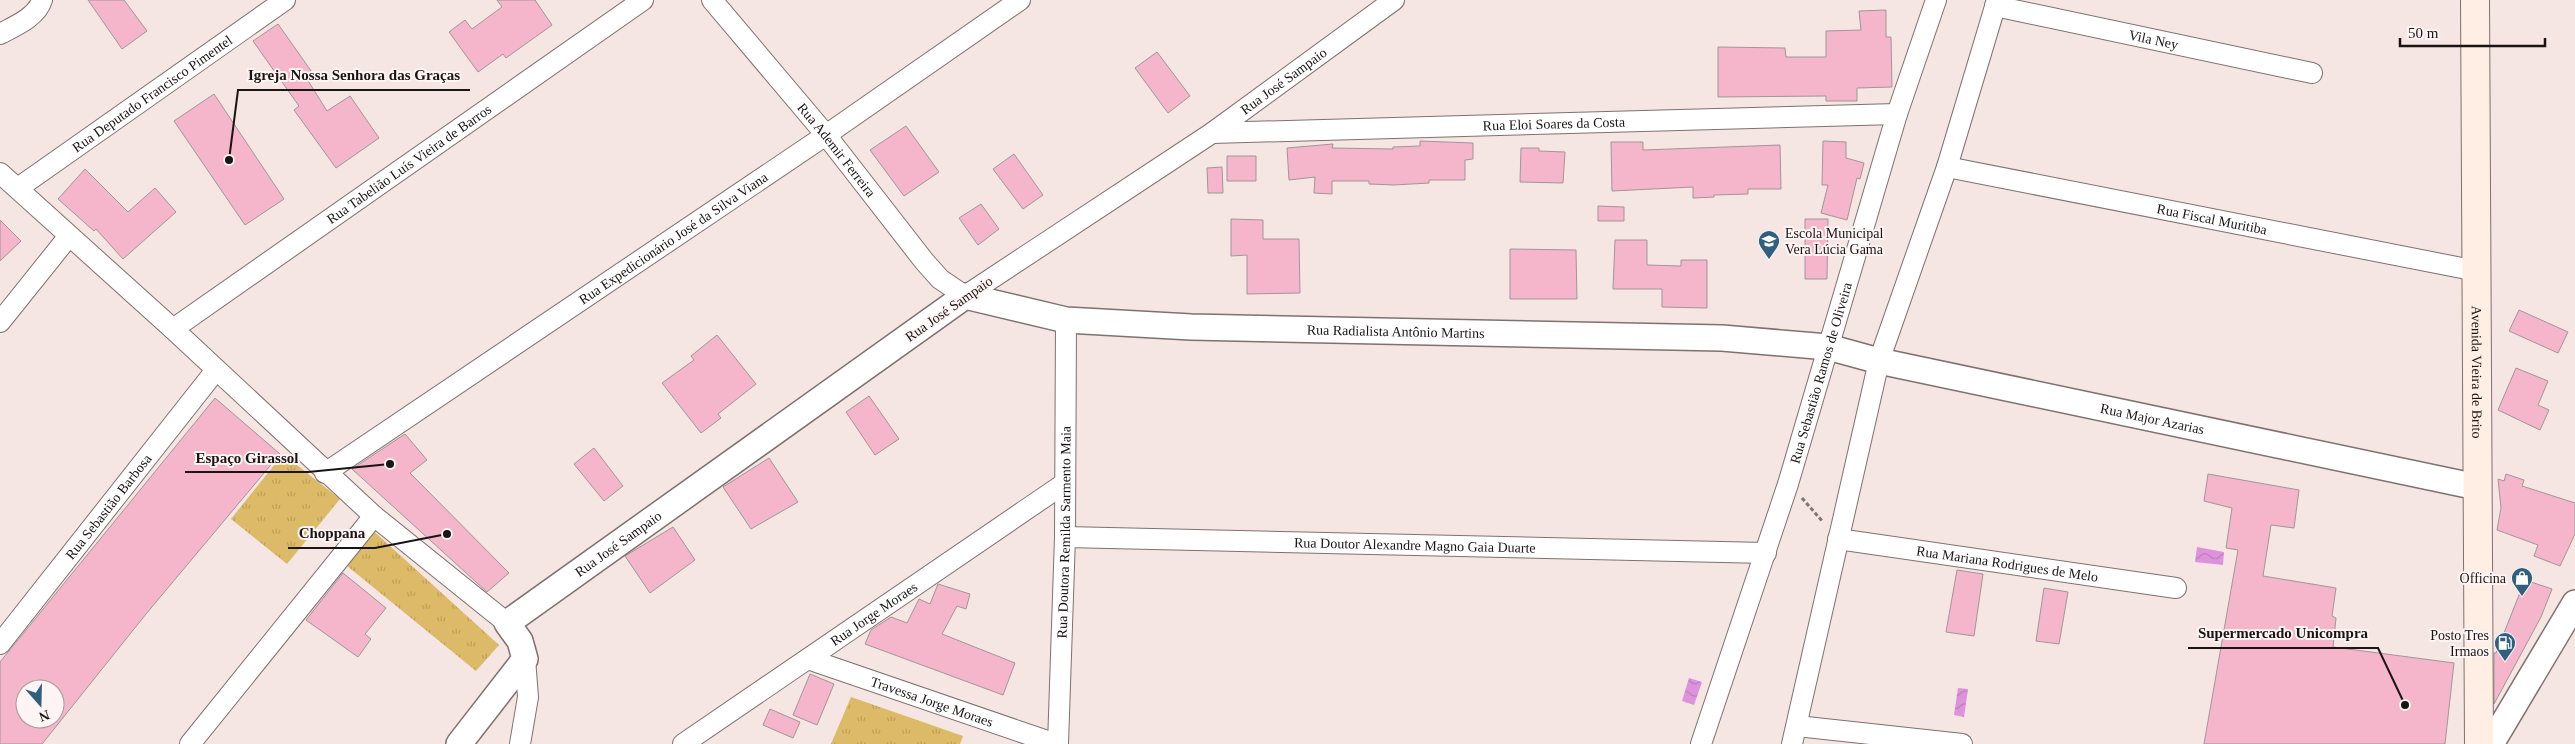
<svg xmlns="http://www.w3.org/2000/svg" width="2575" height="744" viewBox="0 0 2575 744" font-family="Georgia,serif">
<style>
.grass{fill:url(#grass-tufts)}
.water{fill:url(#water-waves)}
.building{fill:#f5b6cb;stroke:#a29599;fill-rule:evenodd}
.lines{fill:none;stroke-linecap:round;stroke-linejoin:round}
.minor-casing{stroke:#7f716f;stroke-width:22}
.tertiary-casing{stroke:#7f716f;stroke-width:28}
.secondary-casing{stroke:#7f716f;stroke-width:30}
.path{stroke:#7f7573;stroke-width:3;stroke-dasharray:4 2.5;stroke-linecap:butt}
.minor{stroke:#fff;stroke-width:20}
.tertiary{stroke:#fff;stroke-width:25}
.secondary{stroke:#feeee3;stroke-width:28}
.labels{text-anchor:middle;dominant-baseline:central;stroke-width:4;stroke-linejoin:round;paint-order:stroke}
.street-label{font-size:14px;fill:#1a1514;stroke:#fdf4f3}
.poi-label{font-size:14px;fill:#1a1514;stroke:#fdf4f3;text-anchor:end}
.leader{fill:none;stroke:#1a1514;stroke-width:2}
.callout-dot{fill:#1a1514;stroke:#fdf4f3;stroke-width:2}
.callout-label{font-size:15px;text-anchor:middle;font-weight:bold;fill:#1a1514;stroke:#fdf4f3;stroke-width:4;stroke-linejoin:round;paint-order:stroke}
</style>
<defs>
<pattern id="grass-tufts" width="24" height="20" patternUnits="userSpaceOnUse" patternTransform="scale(1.25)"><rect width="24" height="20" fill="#ddba67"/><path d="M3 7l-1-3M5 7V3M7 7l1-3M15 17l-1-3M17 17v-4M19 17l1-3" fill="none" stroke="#bd9f58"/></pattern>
<pattern id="water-waves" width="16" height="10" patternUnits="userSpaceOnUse" patternTransform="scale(1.25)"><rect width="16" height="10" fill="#dd93db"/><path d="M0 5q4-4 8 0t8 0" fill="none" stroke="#bd7ebb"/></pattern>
</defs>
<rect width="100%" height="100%" fill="#f5e5e3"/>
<path class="grass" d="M283,454L340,499L287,564L231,519Z
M369,527L499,645L476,671L341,561Z
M851,697L963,736L960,744H831Z"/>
<path class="water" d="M2197,547L2224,552L2223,565L2195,562Z
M1689,678L1702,682L1694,705L1682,701Z
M1958,688L1968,689L1964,717L1954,715Z"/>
<path class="building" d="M88,0H124L147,31L122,49Z
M497,0H535L552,25L506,58L503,54L478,72L449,32L465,20L472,29L502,7Z
M1886,10V37H1891L1892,87L1857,88V101H1826V96L1718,97V47L1785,48L1786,57H1826V31L1861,30L1859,11Z
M278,24L314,75L307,79L327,111L350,96L379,138L336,168L294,110L299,106L253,41Z
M1157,52L1190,96L1168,113L1135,68Z
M214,94L284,199L245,225L174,121Z
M906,126L939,172L904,196L870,150Z
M1420,141L1473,143V159L1465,160V180H1429V183L1394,185L1369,184V181H1332V194L1314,193L1315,177L1289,180L1287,148L1333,144L1332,148L1393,149V147L1420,146Z
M1823,141L1846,142V158L1864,163L1860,179L1857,178L1847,220L1821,213L1828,185H1822Z
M1611,142H1643V150L1780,145L1781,189H1748V194L1714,195V197L1693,198V187L1612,191Z
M1521,148H1539V151L1565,152L1563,183L1520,182Z
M1014,154L1043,195L1023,209L993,169Z
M1227,156H1256V181H1227Z
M1222,167L1223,193H1208L1207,168Z
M85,169L128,212L155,188L176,212L123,259L96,229L94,231L58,199Z
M981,204L999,229L978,245L959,218Z
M1598,206L1624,207V221H1598Z
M1231,219L1263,220V239H1299L1300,293L1247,294V255L1231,256Z
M1805,219H1828L1827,279H1805Z
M0,220L21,241L0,261Z
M1615,240H1647V265L1681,266V260H1707V308L1662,307V289H1613Z
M1510,249L1576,250L1577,299H1510Z
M2519,310L2568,332L2558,353L2509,331Z
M717,335L756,384L718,414L721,418L701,433L662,383L694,360L691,356Z
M2516,368L2548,381L2538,405L2549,410L2540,430L2498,410Z
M869,396L899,439L875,455L846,412Z
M215,398L280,454L146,614L42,744H0V662ZM25,689H55V719H25Z
M405,434L427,460L410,473L509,573L487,592L352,469Z
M594,448L623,486L604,501L574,464Z
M769,458L798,502L751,529L723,487Z
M2208,474L2299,490L2294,528L2271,525L2263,576L2336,588L2332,616L2336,618L2333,647L2454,663L2445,744H2204L2238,550L2226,548L2232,508L2204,501Z
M2506,474L2524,480L2522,486L2575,503V534L2560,566L2534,556L2538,545L2497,530L2501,508L2498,479L2504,481Z
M673,527L695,560L650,593L625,556Z
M1957,570L1983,574L1974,636L1946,632Z
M343,573L386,608L365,634L371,639L358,657L306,620Z
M2525,580L2552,589L2541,617L2494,704V653H2496Z
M938,584L970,594L966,609L957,606L942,634L1015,663L1003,695L865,644L871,630L891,617L907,623L919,599L930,604Z
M2044,588L2068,592L2059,644L2036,641Z
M810,674L834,684L817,725L793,715Z
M770,709L800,722L793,738L763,725Z"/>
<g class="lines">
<g class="minor-casing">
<g id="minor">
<path id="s1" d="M712,0L826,135L924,261L940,279L965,296L1212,133L1394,0"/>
<path id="s2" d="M1995,6L2312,73"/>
<path d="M0,34C15,26 37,17 42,0"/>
<path id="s3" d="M1212,133L1897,114"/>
<path id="s4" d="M1947,167L2477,271"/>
<path d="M0,173L173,329L374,516L507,623"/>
<path id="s5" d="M18,188L285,0"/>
<path d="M0,322L69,236"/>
<path id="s6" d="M173,329L643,0"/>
<path id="s7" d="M325,473L826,135L1020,0"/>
<path id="s8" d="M1065,537L1766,553"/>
<path id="s9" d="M1838,539L2176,588"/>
<path id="s10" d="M0,644L216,370"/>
<path id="s11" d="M808,659L1056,744"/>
<path d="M1797,726L1962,744"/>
<path d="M190,744L374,516"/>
<path d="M520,744L528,697L525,659"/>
<path id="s12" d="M683,744L1065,483"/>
<path id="s13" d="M1058,744L1065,537L1066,320"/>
<path id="s14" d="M1701,744L1788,484L1897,114L1936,0"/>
<path d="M1792,744L1879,361L1947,167L1997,0"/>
</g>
</g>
<g class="tertiary-casing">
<g id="tertiary">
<path id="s15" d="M459,744L525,659L520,641L507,623L965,296L1066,320L1191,327L1722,338L1828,347L1879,361L2477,487"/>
<path d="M2491,744L2575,603"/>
</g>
</g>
<g class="secondary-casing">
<g id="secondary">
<path id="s16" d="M2475,0L2479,744"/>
</g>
</g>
<path class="path" d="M1802,498L1823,522"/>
<use href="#minor" class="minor"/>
<use href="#tertiary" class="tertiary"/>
<use href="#secondary" class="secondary"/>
</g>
<defs>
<g id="school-pin" transform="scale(1.125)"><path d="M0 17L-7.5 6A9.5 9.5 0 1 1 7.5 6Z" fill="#2f607e" stroke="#fdf4f3"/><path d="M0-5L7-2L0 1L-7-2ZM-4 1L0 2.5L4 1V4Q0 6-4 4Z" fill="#fff"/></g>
<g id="shop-pin" transform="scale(1.125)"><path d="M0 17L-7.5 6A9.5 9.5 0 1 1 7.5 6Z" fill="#2f607e" stroke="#fdf4f3"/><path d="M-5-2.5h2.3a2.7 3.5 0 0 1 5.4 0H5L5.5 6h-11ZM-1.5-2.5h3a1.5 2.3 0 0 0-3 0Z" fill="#fff"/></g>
<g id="fuel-pin" transform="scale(1.125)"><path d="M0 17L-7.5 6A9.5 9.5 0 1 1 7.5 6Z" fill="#2f607e" stroke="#fdf4f3"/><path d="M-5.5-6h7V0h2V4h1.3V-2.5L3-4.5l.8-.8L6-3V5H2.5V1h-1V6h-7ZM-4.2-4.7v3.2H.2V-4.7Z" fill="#fff"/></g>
</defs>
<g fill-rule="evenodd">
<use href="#school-pin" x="1769" y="241"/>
<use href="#shop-pin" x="2522" y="578"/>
<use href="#fuel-pin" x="2505" y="643"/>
</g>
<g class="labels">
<g class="street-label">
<text stroke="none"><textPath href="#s2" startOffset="162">Vila Ney</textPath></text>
<text stroke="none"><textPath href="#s1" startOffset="775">Rua José Sampaio</textPath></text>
<text stroke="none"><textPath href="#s5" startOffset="164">Rua Deputado Francisco Pimentel</textPath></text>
<text stroke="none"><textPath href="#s3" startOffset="342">Rua Eloi Soares da Costa</textPath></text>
<text stroke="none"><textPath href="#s1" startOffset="195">Rua Ademir Ferreira</textPath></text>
<text stroke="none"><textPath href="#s6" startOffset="288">Rua Tabelião Luís Vieira de Barros</textPath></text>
<text stroke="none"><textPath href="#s4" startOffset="270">Rua Fiscal Muritiba</textPath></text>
<text stroke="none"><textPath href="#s7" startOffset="420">Rua Expedicionário José da Silva Viana</textPath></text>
<text transform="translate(949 309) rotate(-35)">Rua José Sampaio</text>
<text stroke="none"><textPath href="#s15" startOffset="1145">Rua Radialista Antônio Martins</textPath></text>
<text stroke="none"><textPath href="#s16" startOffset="372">Avenida Vieira de Brito</textPath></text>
<text stroke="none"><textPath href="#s14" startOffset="390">Rua Sebastião Ramos de Oliveira</textPath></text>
<text stroke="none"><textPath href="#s15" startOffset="1910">Rua Major Azarias</textPath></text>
<text stroke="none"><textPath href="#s10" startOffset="175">Rua Sebastião Barbosa</textPath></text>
<text stroke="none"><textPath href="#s13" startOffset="212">Rua Doutora Remilda Sarmento Maia</textPath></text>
<text stroke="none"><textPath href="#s15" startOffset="285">Rua José Sampaio</textPath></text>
<text stroke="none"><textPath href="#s8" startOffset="350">Rua Doutor Alexandre Magno Gaia Duarte</textPath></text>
<text stroke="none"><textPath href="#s9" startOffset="171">Rua Mariana Rodrigues de Melo</textPath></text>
<text stroke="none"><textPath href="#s12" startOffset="231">Rua Jorge Moraes</textPath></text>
<text stroke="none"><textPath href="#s11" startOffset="131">Travessa Jorge Moraes</textPath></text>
</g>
<g class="poi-label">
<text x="1785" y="233" text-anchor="start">Escola Municipal<tspan x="1785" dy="16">Vera Lúcia Gama</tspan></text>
<text x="2506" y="578">Officina</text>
<text x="2489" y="635">Posto Tres<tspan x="2489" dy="16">Irmaos</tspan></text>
</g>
</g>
<path class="leader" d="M229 160L238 90H470M390 464L308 472H185M447 534L375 548H288M2405 705L2378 648H2188"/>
<g class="callout-dot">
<circle cx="229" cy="160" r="5"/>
<circle cx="390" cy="464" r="5"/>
<circle cx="447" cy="534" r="5"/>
<circle cx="2405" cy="705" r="5"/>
</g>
<g class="callout-label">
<text x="354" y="80">Igreja Nossa Senhora das Graças</text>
<text x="247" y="463">Espaço Girassol</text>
<text x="332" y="538">Choppana</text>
<text x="2283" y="638">Supermercado Unicompra</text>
</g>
<g transform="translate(40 704) rotate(160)"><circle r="24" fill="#fdf4f3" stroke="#a29b9a"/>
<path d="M0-4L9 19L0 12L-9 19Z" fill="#2f607e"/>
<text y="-8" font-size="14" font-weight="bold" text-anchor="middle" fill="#1a1514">N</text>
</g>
<path d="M2400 38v8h145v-8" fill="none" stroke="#1a1514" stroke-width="2.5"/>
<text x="2408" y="38" font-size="15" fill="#1a1514" stroke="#fdf4f3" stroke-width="4" paint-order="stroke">50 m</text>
</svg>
